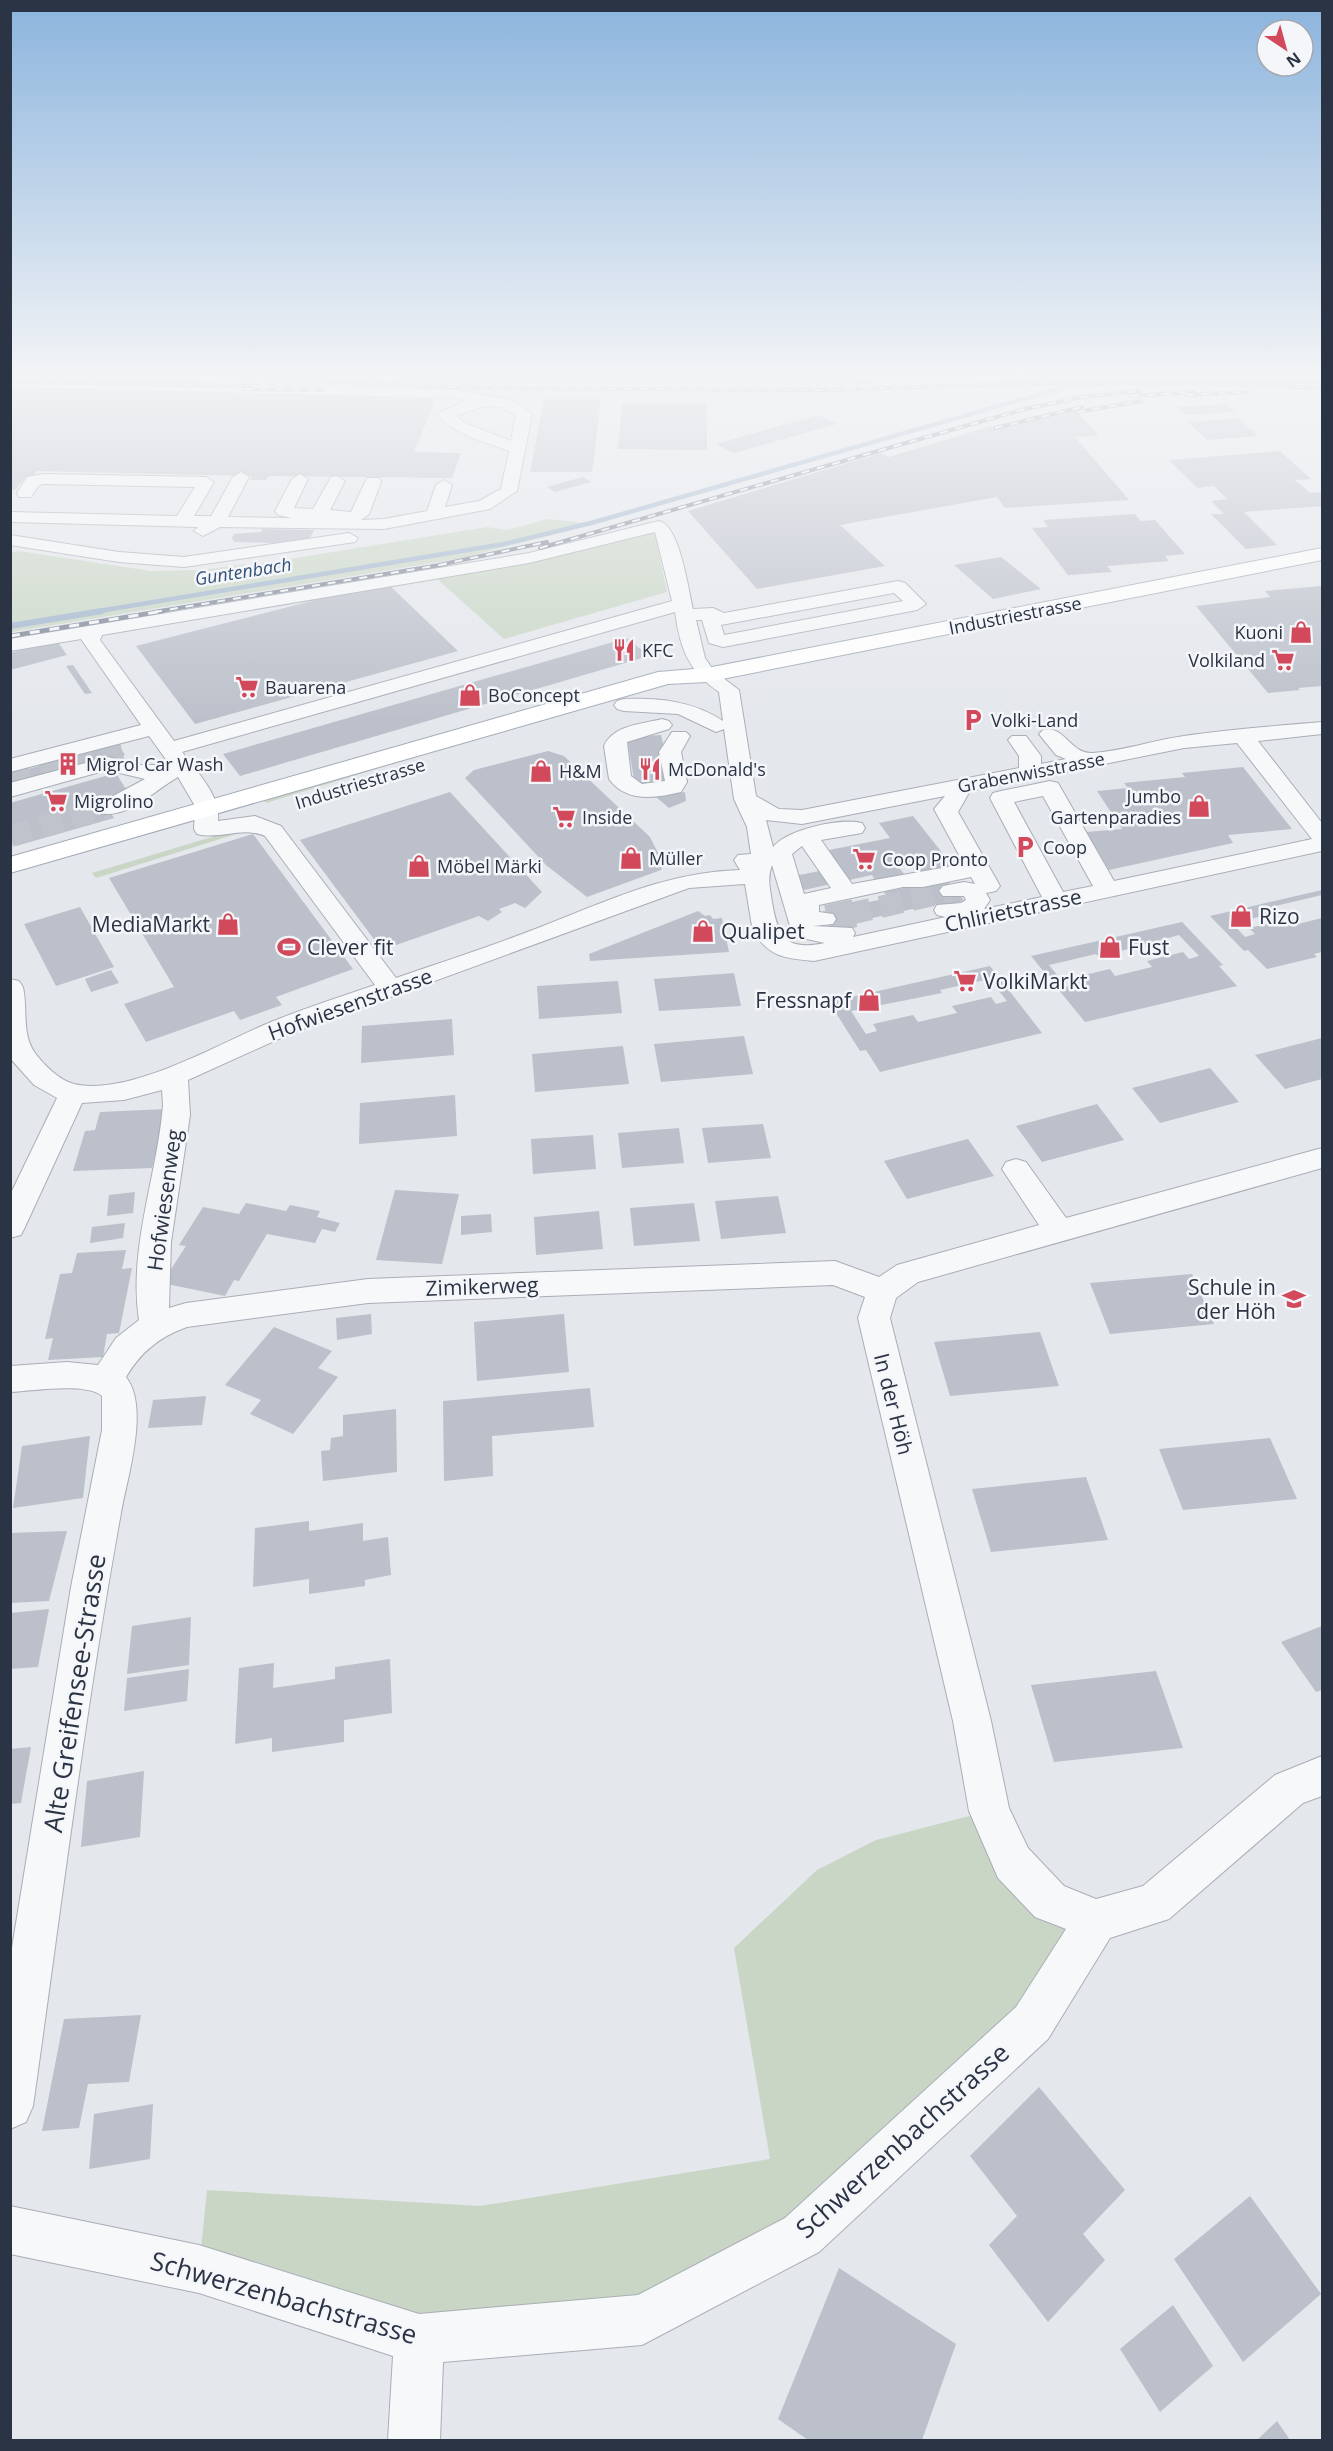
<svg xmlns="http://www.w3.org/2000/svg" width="1333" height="2451" viewBox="0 0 1333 2451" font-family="'Open Sans',sans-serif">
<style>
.green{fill:#c9d6c5}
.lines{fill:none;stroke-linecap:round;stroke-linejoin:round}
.stream-far1{stroke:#9fb4cc;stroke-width:4.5}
.stream{stroke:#9fb4cc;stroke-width:6}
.building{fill:#bbc0ca;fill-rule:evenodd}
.minor-tunnel-far1{stroke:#bfc3cb;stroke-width:22;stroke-dasharray:22 10;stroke-linecap:butt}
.minor-tunnel{stroke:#bfc3cb;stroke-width:28;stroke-dasharray:28 14;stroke-linecap:butt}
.minor-casing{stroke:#a9aeb7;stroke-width:2}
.major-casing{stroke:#a3abb8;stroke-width:2}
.minor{fill:#f7f8fa;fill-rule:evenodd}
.major{fill:#fff;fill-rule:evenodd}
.rail-far1-casing{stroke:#7d8696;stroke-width:4}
.rail-casing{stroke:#7d8696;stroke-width:4.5}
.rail-far1{stroke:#f4f6f9;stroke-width:2;stroke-dasharray:8;stroke-linecap:butt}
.rail{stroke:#f4f6f9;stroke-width:3;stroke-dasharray:10;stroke-linecap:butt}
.labels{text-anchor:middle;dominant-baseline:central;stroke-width:5;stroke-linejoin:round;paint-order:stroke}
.far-water-label{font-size:18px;font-style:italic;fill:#34527a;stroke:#f4f6f9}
.far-street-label{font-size:18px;fill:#2b3445;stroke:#f4f6f9}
.far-poi-label{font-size:18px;fill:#2b3445;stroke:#f4f6f9;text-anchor:start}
.street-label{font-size:21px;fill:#2b3445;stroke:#f4f6f9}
.poi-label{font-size:21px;fill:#2b3445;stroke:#f4f6f9;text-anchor:start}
.near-street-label{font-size:26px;fill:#2b3445;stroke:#f4f6f9}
</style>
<rect width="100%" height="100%" fill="#e4e7ec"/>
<path class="green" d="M547,519L594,524L462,558L11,632V553L19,551L151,571L203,570L245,564L247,566L487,527L507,530Z
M652,533L655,534L667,592L504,639L435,577Z
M392,764L266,803L262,798Z
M232,831L236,834L96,878L92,873Z
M989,1811L1096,1920L1032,2023L802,2235L642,2320L419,2339L199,2269L207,2190L480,2206L770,2159L734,1948L817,1870L876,1840Z"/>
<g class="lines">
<path class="stream-far1" d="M93,612L504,544L591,523L1079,383L1322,381"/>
<path class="stream" d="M10,626L102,611"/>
</g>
<path class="building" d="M30,385L228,388L225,393L437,396L414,452L461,453L452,478L269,476L266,480H250L252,476L37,471L31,478H25L15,490H10V389H26Z
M544,399H601L592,472H530Z
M622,403H707V450L618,449Z
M1227,404L1236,412L1186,415L1177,407Z
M1075,410L1099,436L1075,437L1129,500L1005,508L997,497L840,525L885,566L757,589L688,511L881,453L889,457L991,426L998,429Z
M819,415L837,424L734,453L716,444Z
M1237,418L1258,436L1207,440L1188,422Z
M1280,451L1311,479L1295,480L1310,493L1322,492V506L1244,512L1277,545L1246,549L1211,514H1224L1211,501L1227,499L1214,486L1197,488L1169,460Z
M583,477L591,482L555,492L547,487Z
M1135,514L1141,521L1155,520L1185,554L1165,556L1169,561L1107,566L1112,572L1068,575L1032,528L1048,527L1043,520Z
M263,529L314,530L310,538L275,543L233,542L234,540L231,539L234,534L261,532Z
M1001,557L1041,589L993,599L954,565Z
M386,582L458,651L195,724L136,646Z
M1322,586V686L1298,688L1300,690L1268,693L1196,606L1270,597L1265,591Z
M627,638L649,656L240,776L223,754Z
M57,641L67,655L10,670V653Z
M73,665L92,693L85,694L66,666Z
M661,735L672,780L635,786L627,737Z
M118,744L125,755L10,787V774Z
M548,751L564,756L650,837L663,863L661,870L587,897L546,865L465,778L474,770Z
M1243,767L1292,829L1228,835L1233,843L1109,870L1086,832L1122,829L1097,791L1128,788L1124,783L1185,777L1182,773Z
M116,773L127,791L102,798L114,818L16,846L10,837V803Z
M450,792L542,892L525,908L515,903L499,909L502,912L488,921L479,916L382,950L300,840Z
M685,792L686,801L669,808L656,797Z
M913,816L955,869L920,876L909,862L897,865L904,874L875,880L872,875L804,890L794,876L840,867L829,850L890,838L879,823Z
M253,834L353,969L276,997L282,1005L240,1020L234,1011L146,1042L124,1004L174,987L109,878Z
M942,880L955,896L960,895L964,901L938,907L935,904L832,927L822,912L888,898L884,892Z
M1322,890V895L1271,907L1277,913L1232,923L1245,937L1255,934L1249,928L1284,920L1290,926L1322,918V952L1314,954L1317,957L1267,969L1248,950L1244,951L1210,916Z
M80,907L114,967L56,986L24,924Z
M698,911L705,916L710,915L713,919L722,918L729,952L590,961L589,954Z
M1182,922L1223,965L1219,966L1237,986L1085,1022L1031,956ZM1179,935L1199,956L1189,959L1183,952L1147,961L1152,967L1115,976L1110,969L1072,978L1078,985L1067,987L1049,965L1096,954L1099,957Z
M990,966L1042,1033L880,1072L866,1050L860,1051L829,1002ZM989,979L1007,1001L996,1004L991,997L952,1006L957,1013L918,1022L913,1015L873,1024L877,1031L866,1034L851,1011L942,993L940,990Z
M111,970L119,983L91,992L85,979Z
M734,973L741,1006L659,1011L654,979Z
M618,981L622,1013L539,1019L537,986Z
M452,1019L454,1055L361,1063L362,1026Z
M744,1036L753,1074L661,1082L654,1044Z
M1322,1038V1079L1285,1089L1255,1055Z
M623,1046L629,1084L535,1092L532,1054Z
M1210,1068L1239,1102L1160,1123L1132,1088Z
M455,1095L457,1136L359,1144L360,1103Z
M1097,1104L1124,1140L1042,1162L1016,1126Z
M166,1109L152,1168L73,1171L85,1131L95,1130L100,1112Z
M763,1124L771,1158L708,1163L702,1128Z
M679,1128L684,1163L622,1168L618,1133Z
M593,1135L596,1169L533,1174L531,1139Z
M968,1139L994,1176L907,1199L884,1161Z
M395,1190L459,1194L442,1264L376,1260Z
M135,1192L133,1213L107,1216L109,1195Z
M778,1196L786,1233L721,1239L715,1201Z
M246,1203L286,1211L290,1205L320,1211L317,1217L340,1223L335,1232L322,1229L315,1243L267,1234L239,1281L234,1280L225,1296L162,1283L186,1246L179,1245L203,1207L239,1214Z
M694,1203L700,1241L634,1246L630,1208Z
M599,1211L603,1249L536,1255L534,1217Z
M491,1214L492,1232L461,1235V1216Z
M125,1223L123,1238L90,1243L92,1227Z
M126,1250L122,1269L132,1268L119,1333L107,1334L103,1357L48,1360L53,1338L45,1339L60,1274L72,1273L77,1253Z
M1192,1274L1214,1324L1110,1334L1090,1283Z
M371,1314L372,1334L337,1340L336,1318Z
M564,1314L569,1372L477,1381L474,1322Z
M274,1327L332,1351L318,1368L338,1377L293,1434L250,1414L261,1400L225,1385Z
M1040,1332L1059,1386L950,1396L934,1342Z
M590,1388L594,1427L492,1436L493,1476L444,1481L443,1401Z
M206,1396L202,1425L148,1428L153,1400Z
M396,1409L397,1472L323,1481L321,1451L330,1450L331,1438L343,1436V1415Z
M90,1436L83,1498L13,1508L22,1446Z
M1270,1438L1297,1499L1183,1510L1159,1449Z
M1086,1477L1108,1540L991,1552L972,1489Z
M309,1521V1531L363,1523V1541L388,1537L391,1575L365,1580V1586L309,1594V1579L253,1587L255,1528Z
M67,1531L49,1601L10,1603V1533Z
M49,1609L38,1667L10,1669V1613Z
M191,1617L189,1665L127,1674L132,1626Z
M1322,1626V1690L1316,1692L1281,1642Z
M390,1659L392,1713L344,1720V1742L272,1752V1738L235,1744L239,1668L274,1663L273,1688L335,1679V1667Z
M189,1669L187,1701L124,1711L127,1678Z
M1156,1671L1183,1748L1054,1762L1031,1685Z
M31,1747L21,1803L10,1804V1749Z
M144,1771L140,1837L81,1847L87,1781Z
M141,2015L129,2082L88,2084L79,2128L42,2131L64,2019Z
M1039,2087L1125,2190L1083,2234L1105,2260L1048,2322L989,2245L1017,2216L970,2156Z
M153,2104L150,2159L89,2169L94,2114Z
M1250,2196L1321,2294L1243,2362L1174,2259Z
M839,2268L956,2344L922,2440H808L778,2419Z
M1173,2305L1213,2366L1160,2412L1120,2349Z
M1277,2421L1290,2440H1257Z"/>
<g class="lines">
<path class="minor-tunnel-far1" d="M10,781L122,750
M10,836L108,808
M849,914L951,891"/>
<path class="minor-tunnel" d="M827,919L856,913"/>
<g class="minor-casing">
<path id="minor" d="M10,379L458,390L511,400L532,414L517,491L490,509L384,529L220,527L203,536L194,531L198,527L10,522V512L177,516L195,487L44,484L39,485L31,497H19L17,493L27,477L44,474L206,477L214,482L194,516H211L233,477L241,472L249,477L228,517L292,518L278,515L275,511L292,479L300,474L308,479L294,508L313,509L331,477L337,476L345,481L330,510L351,512L367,478H379L381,482L369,514L361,520L384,519L427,511L436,485L444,480L452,485L445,507L479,501L501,489L509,451C486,442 454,435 438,415L441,412L467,400L458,398L10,387ZM485,406L501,407L516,415L511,441L465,423L456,416Z
M659,521C680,526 688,588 693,609L713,608L724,613L898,581L905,583L926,604L917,610L723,647L709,643L702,620H696L705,658L714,671L739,690L756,796L779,809L802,810L1019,768V756L1008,740L1012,736H1026L1041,756V764L1066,759L1056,755L1039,734L1043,730C1064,724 1071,755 1093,753C1124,751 1154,740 1184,736C1230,729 1276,726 1322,722V734L1258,741L1322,823V851L814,961C785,958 771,958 753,932L745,884L689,888L292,1033L188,1080L190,1115L171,1242L169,1308L186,1303L368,1279L835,1261L879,1277L897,1265L1039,1225L1002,1169L1006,1162L1016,1159L1026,1162L1066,1218L1322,1148V1168L918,1282L896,1298L890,1318L991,1721L1009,1808L1028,1848L1064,1886L1096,1899L1143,1886L1275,1775L1322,1756V1796L1303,1803L1169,1919L1110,1938L1048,2039L819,2252L642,2345L443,2362L440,2440H388L393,2356L199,2293L10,2254V2206L199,2245L419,2314L638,2295L785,2218L1016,2007L1066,1929L1035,1917L998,1878L969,1811L953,1721L858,1318L865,1297L833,1285L368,1303L187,1327C159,1337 141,1352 126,1377C150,1407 127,1478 121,1513C85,1710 61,1909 33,2106L26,2122L10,2129V1960L71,1587L102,1430V1396C87,1382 31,1391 10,1392V1366L67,1362L98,1365L116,1338L139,1320C128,1248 157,1177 163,1105L162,1090L124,1100L82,1103L25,1227L21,1235L10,1238V1195L57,1098L34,1085L10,1058V979L19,981L23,987C28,1009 21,1033 35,1053C44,1065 59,1080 74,1084C129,1097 220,1043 271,1022C305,1008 340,997 375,985L265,836C242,826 220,840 197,834L194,829L195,806L178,777C156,789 127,820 100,813L97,808L100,803L145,779L107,770L10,797V783L108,757L138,765H170L149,736L10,772V759L141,725L81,639L10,651V639L529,553ZM655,532L672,601L174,741L100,640L102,635L529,563ZM894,593L903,601L724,635L721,625ZM675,612C680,648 688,671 719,692L723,721C693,701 660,698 624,699L617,701L614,705L617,709L624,711L678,714L716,732L724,729L734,799L747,827L751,854L738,855L734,860L740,870C667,872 610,900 543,926C495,945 445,961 396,978L281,826L255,816L218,821C221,795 196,771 182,752ZM1237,743L1312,839L1114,881L1058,783L1050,781L1001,791L993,793L990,798L1042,897L984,909L990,900L986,893L996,891L1000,886L958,812L970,791L1184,748ZM945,796L934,809L964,864L852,884L821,840L862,833L865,828L862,823C840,818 788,829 773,847L766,820L802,824ZM1043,796L1093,886L1063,892L1014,802ZM802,846L831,888L804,894L792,854ZM772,865L793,936L825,943C786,951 778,938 772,902C770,889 767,878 772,865ZM971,877L975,884L964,882L943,886L939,891L943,896H964L966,900L961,903L937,905L934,910L937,915L946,917L853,937L855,933L852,928L813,926L833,924L836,919L833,914L819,912V905L903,887H923Z
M349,533L358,538L355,542L184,567L119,562L10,545V535L119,552L184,557Z
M662,719L669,721L672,725L669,729L627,742L631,776L642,784L665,781L659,752L672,732H686L690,736L681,752L687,782L681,792C656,798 626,803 609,779L604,746C613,725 642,724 662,719Z"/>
</g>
<g class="major-casing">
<path id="major" d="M1322,548V560L707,682L668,684L10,873V857L658,672L707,668Z"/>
</g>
<use href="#minor" class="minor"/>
<use href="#major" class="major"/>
<g class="rail-far1-casing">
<path id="rail-far1" d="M238,377L473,388L828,390L1037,383L1230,384L1322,388
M396,378L870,381
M10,382L251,386
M244,389L322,390
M1186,395L1246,392
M1131,396L1194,392
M1077,412L1141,401
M995,428L1082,407
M540,548L1021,410L1082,397L1140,391
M439,565L547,542
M154,612L446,564"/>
</g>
<g class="rail-casing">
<path id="rail" d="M10,636L163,611"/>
</g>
<use href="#rail-far1" class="rail-far1"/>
<use href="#rail" class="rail"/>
</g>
<linearGradient id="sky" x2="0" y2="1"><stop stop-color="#8bb4dd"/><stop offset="0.52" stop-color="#f3f4f6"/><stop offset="1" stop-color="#f3f4f6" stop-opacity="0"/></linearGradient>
<rect width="1333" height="721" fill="url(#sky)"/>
<defs>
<g id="shop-bare" transform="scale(1.8)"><path d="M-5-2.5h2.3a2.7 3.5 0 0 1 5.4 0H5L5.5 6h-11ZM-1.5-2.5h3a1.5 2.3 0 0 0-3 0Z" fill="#d1495b" stroke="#f4f6f9" stroke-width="2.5" paint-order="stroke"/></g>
<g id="restaurant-bare" transform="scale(1.8)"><path d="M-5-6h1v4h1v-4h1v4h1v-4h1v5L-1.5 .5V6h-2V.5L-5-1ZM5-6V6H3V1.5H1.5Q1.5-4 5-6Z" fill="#d1495b" stroke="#f4f6f9" stroke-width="2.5" paint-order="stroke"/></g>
<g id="supermarket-bare" transform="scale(1.8)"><path d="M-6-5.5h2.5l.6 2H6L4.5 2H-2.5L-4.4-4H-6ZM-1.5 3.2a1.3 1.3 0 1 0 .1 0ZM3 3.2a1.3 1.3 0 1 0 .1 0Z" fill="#d1495b" stroke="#f4f6f9" stroke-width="2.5" paint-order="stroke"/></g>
<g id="parking-bare" transform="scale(1.8)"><path d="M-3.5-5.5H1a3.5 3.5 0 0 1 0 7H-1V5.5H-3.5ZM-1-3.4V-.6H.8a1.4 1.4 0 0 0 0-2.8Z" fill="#d1495b" stroke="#f4f6f9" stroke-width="2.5" paint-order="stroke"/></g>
<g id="building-bare" transform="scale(1.8)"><path d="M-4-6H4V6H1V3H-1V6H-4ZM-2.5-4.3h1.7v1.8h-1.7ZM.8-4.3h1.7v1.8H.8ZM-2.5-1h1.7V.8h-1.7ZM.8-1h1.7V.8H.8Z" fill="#d1495b" stroke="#f4f6f9" stroke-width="2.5" paint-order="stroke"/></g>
<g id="stadium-bare" transform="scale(1.8)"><path d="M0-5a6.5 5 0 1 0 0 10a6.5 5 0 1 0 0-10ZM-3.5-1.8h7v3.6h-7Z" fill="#d1495b" stroke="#f4f6f9" stroke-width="2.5" paint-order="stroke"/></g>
<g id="school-bare" transform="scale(1.8)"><path d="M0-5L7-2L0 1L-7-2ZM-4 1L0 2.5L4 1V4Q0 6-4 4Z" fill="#d1495b" stroke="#f4f6f9" stroke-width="2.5" paint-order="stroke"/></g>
</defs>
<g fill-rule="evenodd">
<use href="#shop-bare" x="1301" y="632"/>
<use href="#restaurant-bare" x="624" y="650"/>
<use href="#supermarket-bare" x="1283" y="660"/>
<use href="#supermarket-bare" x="247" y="687"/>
<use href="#shop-bare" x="470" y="695"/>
<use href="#parking-bare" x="973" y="720"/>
<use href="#building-bare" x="68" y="764"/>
<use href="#restaurant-bare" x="650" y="769"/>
<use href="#shop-bare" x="541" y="771"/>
<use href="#supermarket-bare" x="56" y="801"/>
<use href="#shop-bare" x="1199" y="806"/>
<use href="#supermarket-bare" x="564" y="817"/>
<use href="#parking-bare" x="1025" y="847"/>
<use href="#shop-bare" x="631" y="858"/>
<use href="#supermarket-bare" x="864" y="859"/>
<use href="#shop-bare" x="419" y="866"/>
<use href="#shop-bare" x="1241" y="916"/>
<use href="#shop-bare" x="228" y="924"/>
<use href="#shop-bare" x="703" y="931"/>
<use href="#stadium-bare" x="289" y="947"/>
<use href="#shop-bare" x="1110" y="947"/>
<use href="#supermarket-bare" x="965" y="981"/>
<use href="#shop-bare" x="869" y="1000"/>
<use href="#school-bare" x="1294" y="1299"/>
</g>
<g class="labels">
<g class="far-water-label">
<text transform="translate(243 571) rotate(-9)">Guntenbach</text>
</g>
<g class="far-street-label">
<text transform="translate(1015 615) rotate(-11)">Industriestrasse</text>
<text transform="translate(1031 772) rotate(-11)">Grabenwisstrasse</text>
<text transform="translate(360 783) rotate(-17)">Industriestrasse</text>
</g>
<g class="far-poi-label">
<text x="1283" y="632" text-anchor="end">Kuoni</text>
<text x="642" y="650">KFC</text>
<text x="1265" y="660" text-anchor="end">Volkiland</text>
<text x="265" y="687">Bauarena</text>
<text x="488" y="695">BoConcept</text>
<text x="991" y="720">Volki-Land</text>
<text x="86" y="764">Migrol Car Wash</text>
<text x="668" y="769">McDonald's</text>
<text x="559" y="771">H&amp;M</text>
<text x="1181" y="796" text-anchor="end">Jumbo<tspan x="1181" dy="21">Gartenparadies</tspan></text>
<text x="74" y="801">Migrolino</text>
<text x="582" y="817">Inside</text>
<text x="1043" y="847">Coop</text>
<text x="649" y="858">Müller</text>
<text x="882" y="859">Coop Pronto</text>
<text x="437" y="866">Möbel Märki</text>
</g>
<g class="street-label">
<text transform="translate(1013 910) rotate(-12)">Chlirietstrasse</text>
<text transform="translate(350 1004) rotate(-20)">Hofwiesenstrasse</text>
<text transform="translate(164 1200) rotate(-82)">Hofwiesenweg</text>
<text transform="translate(482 1286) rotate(-2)">Zimikerweg</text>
<text transform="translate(894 1404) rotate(76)">In der Höh</text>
</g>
<g class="poi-label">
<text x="1259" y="916">Rizo</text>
<text x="210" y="924" text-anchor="end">MediaMarkt</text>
<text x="721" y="931">Qualipet</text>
<text x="307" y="947">Clever fit</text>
<text x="1128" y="947">Fust</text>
<text x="983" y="981">VolkiMarkt</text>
<text x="851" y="1000" text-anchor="end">Fressnapf</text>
<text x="1276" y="1287" text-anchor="end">Schule in<tspan x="1276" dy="24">der Höh</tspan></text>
</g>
<g class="near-street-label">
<text transform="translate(74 1693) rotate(-81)">Alte Greifensee-Strasse</text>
<text transform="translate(902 2140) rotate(-42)">Schwerzenbachstrasse</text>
<text transform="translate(284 2297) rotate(16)">Schwerzenbachstrasse</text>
</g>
</g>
<rect width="1333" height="2451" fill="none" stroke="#2b3445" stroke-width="24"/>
<g transform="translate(1285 48) rotate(144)"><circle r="28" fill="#f4f6f9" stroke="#a4a8b1" stroke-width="1.5"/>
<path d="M0-4.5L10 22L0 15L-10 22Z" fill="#d1495b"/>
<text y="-9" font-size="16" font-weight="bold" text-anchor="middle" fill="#2b3445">N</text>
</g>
</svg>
